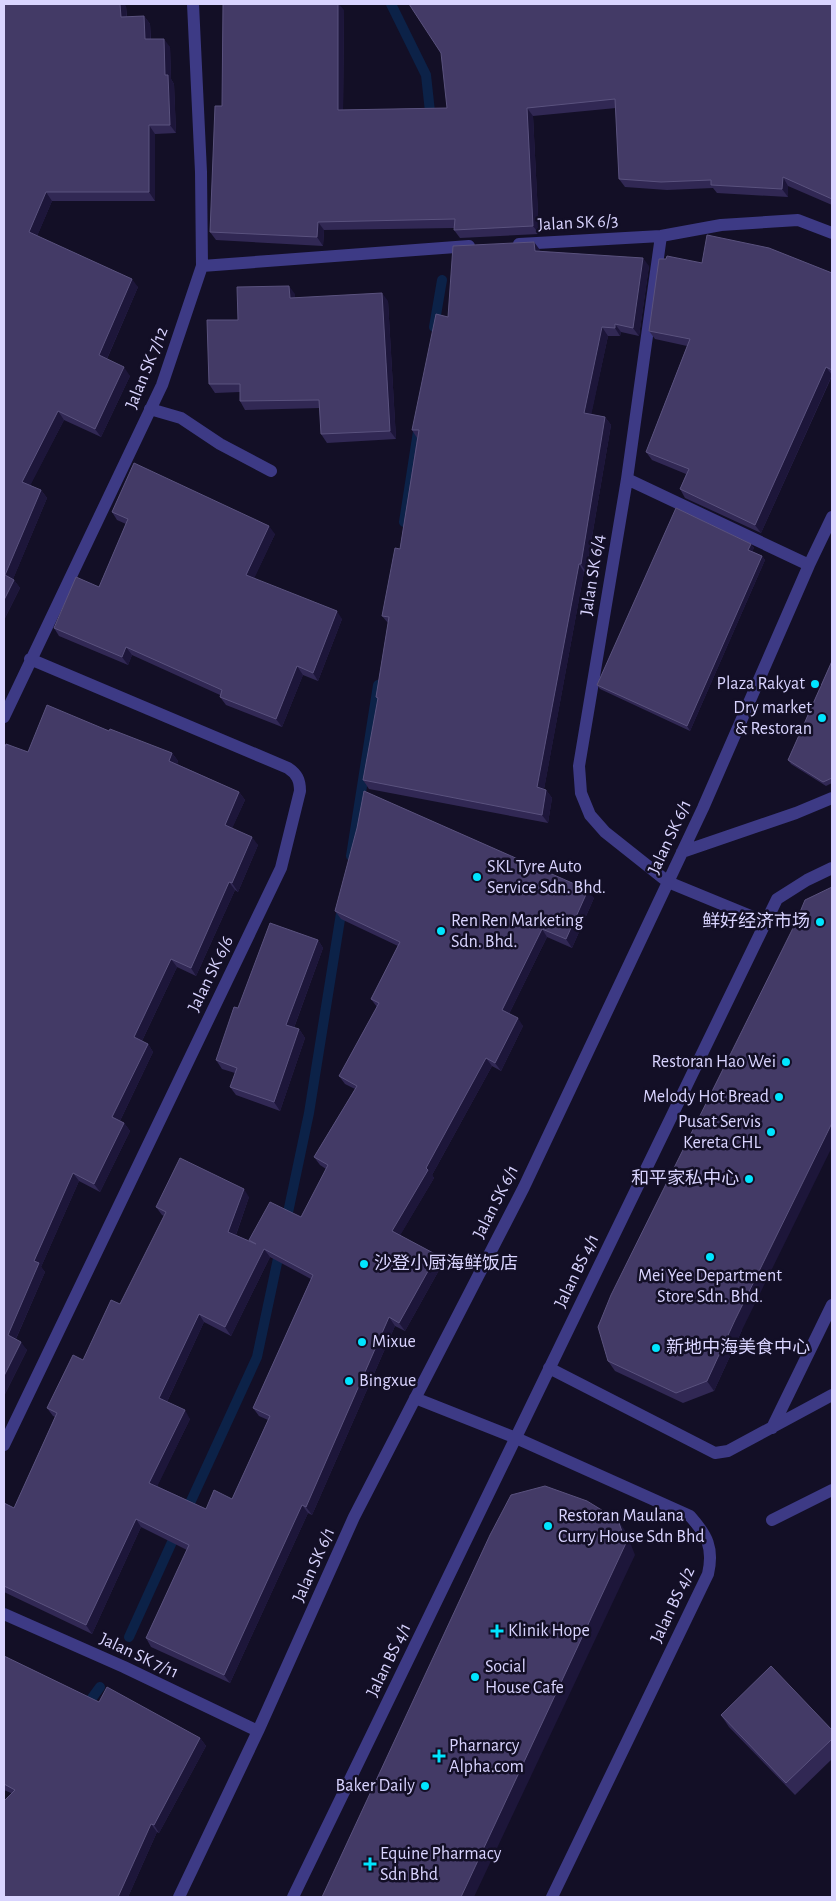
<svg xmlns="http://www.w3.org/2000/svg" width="836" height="1901" viewBox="0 0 836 1901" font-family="'Alegreya Sans','Noto Sans SC',sans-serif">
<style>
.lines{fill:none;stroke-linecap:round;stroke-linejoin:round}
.stream{stroke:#0c2248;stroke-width:10}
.minor{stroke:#3d3a85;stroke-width:12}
.wall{fill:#312854;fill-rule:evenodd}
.shaded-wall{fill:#1d163a}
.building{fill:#433a66;stroke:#5a527e;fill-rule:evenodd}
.poi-dot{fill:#00e5ff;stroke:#130f26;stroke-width:2}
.labels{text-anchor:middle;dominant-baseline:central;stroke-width:5;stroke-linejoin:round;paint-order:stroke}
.street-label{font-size:18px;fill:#d9d4ff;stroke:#130f26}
.poi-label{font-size:18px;fill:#d9d4ff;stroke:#130f26;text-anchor:start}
</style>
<rect width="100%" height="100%" fill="#130f26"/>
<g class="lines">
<path class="stream" d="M391,4L426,75L431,121
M434,327L442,280
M404,522L419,425
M351,856L378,685
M286,1222L309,1113L342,907
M185,1514L257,1357L280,1249
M129,1637L177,1531
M84,1709L100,1687"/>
<path class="minor" d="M661,236L627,479L579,766L581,793L590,815L605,832L668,882L765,922
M519,244L661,236L721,225L798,220L832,233
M202,266L469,246
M150,409L181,418L220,444L271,471
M627,479L809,565
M4,717L162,385L202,266L201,172L193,4
M682,852L796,813L832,798
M549,1368L715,1453L728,1451L832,1395
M415,1398L516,1438L690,1516C707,1535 714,1548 708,1574L552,1897
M772,1428L832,1305
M4,1445L281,868L300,791C300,780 297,774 288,768L30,659
M772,1520L832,1490
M4,1614L124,1667L258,1731
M179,1897L258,1731L354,1517L524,1187L703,808L809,565L832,517
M293,1897L777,899L807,880L832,868"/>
</g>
<path class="wall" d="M4,4L126,6L127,17L144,16L150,24L151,39L170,47L171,79L174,84L176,133L155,134V201H52L37,236L138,287L107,359L130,376L101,437L64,420L30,485L41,490L47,498L13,579L20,588L4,620Z
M832,4V205L788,186V197L717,193L713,188L667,190L625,187L619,179L616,108L533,116L539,234L460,238L454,230V228L324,230L323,246L216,240L210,232L222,106L344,10L343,110L447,108Z
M534,242L540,251L649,266L639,336L621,332L620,336H608L591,414L605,417L611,425L586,572H584L544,789L546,790L552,798L548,823L369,789L363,780L378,700L376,697L388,623L382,616L400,549L417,438L412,430L448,317Z
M702,263L832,273V376L761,533L685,498L680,489L686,474L652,460L646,452L687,346L655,339L649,331Z
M295,294V298L388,301L396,439L327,443L321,434L320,408L245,410L240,401V392L215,393L209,384L238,320Z
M112,512L275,534L254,578L342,619L318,681L303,675L282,727L226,705L220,697V695L132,655L128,665L59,636L54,628L99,587L126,524L117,520Z
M751,544L754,548L752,551L762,556L765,560L690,731L600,689L597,685Z
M832,661V783L826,786L791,764L788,760Z
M109,731L172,753L178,761L177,764L239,792L245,800L232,828L258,845L238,892L235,890L196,976L177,967L142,1041L148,1044L153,1052L120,1121L124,1123L130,1131L100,1192L79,1181L41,1267L45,1272L16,1339L27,1350L4,1396L28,752Z
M594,898L572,948L547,937L509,1014L523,1026L501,1071L492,1066L432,1175L434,1178L400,1235L443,1263L405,1331L395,1326L312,1515L308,1513L230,1683L151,1647L146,1638L187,1550L141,1527L92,1634L4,1592V1503L14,1508L55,1417L53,1416L47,1408L83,1360L120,1304L164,1216L162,1215L156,1207L249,1197L236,1235L249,1241L301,1217L326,1169L320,1165L314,1157L355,1089L345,1084L339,1076L377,1007L371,999L398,946L341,919L335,911ZM270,1257L311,1279L253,1408L259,1416L268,1420L232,1499L206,1509L157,1486L190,1419L167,1402L204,1322L231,1336Z
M318,940L323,948L294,1028L299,1029L305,1038L280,1111L236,1095L230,1087L235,1073L222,1069L216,1060L238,1008Z
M742,1330L714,1391L683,1403L615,1371L608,1361Z
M4,1656L99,1702L200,1738L206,1746L159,1833L157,1832L128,1897H4L11,1793L4,1790Z
M721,1715L832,1730V1759L795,1795L729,1727Z"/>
<path class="shaded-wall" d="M120,4H124L126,6L127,26L121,17Z
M338,4H339L344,10L343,119L338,110Z
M144,16L150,24L151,48L145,39Z
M164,39L170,47L171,79L174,84L176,133L170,125L165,75Z
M527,108L533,116L539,234L533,226Z
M149,125L155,134V201L149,192Z
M783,177L788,186V197L782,189Z
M46,192L52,201L35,241L29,232Z
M318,222L324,230L323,246L317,237Z
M534,242L540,250L541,259L535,251Z
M643,258L649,266L639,336L633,328Z
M132,279L138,287L105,363L99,355Z
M289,286L295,294V306L290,298Z
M382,293L388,301L396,439L390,431Z
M615,324L621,332L620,336L615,328Z
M602,327L608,336L590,421L584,413Z
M124,367L130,376L101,437L95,429Z
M826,367L832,375L761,533L755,525Z
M58,411L64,420L28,490L22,482Z
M605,417L611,425L586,572L581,564Z
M41,490L47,498L11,584L5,575Z
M269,526L275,534L252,583L246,575Z
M751,544L754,548L751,554L748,550Z
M762,556L765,560L690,731L687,726Z
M579,564L584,572L543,795L537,787Z
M14,580L20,588L4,620V600Z
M337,611L342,619L318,681L313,673Z
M126,647L132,655L128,665L122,657Z
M297,666L303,675L282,727L276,719Z
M172,753L178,761L175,769L169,761Z
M546,790L552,798L548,823L542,815Z
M239,792L245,800L230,833L225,825Z
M252,837L258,845L238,892L232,883Z
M229,882L235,890L196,976L191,968Z
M588,890L594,898L572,948L566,939Z
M542,929L547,937L507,1018L502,1010Z
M318,940L323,948L292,1033L286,1025Z
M171,959L177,967L140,1045L134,1037Z
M518,1018L523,1026L501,1071L495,1063Z
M299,1029L305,1038L280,1111L274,1102Z
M148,1044L153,1052L118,1125L112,1117Z
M486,1058L492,1066L432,1175L434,1178L398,1239L392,1231L426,1168Z
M124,1123L130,1131L100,1192L94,1184Z
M832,1123V1147L742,1330L714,1391L707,1381L735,1320Z
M73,1173L79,1181L41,1267L45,1272L14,1343L8,1335L34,1261Z
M244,1189L249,1197L234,1240L228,1232Z
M264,1249L270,1257L231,1336L225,1327Z
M437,1255L443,1263L405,1331L399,1323Z
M199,1314L204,1322L165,1406L159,1398Z
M389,1317L395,1326L312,1515L306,1507Z
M21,1342L27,1350L4,1396V1376Z
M185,1410L190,1419L155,1491L149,1483Z
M302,1505L308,1513L230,1683L224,1675Z
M136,1519L141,1527L92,1634L86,1625Z
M618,1520L626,1532L635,1555L474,1897H461Z
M200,1738L206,1746L159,1833L154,1825Z
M151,1824L157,1832L128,1897H118Z"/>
<path class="building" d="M4,4H120L121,17L144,16L145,39H164L165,75H168L170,125H149V192H46L29,232L132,279L99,355L124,367L95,429L58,411L22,482L41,490L5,575L14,580L4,600Z
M223,4H338V110L447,108L441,53L409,4H832V199L783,177L782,189L711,185V180L661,182L619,179L615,99L527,108L533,226L454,230L455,219L318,222L317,237L210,232L215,106H222Z
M707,235L769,248L832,273V370L826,367L755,525L680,489L689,469L646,452L690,339L649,331L659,259H666L667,256L702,263Z
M534,242L535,251L643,258L633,328L615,324V328L602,327L584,413L605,417L581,564H579L537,787L546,790L542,815L363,780L378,698L376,697L389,617L382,616L395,548L400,549L419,430H412L436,314L448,317L453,246Z
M289,286L290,298L382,293L390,431L321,434L319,400L240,401V384H209L207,320H238L237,287Z
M134,463L269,526L246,575L337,611L313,673L297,666L276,719L220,697L222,690L126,647L122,657L54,628L76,577L99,587L128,519L112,512Z
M676,508L751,544L748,550L762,556L687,726L597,685Z
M832,661V778L823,782L788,760Z
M47,705L109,731L110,729L172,753L169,761L239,792L225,825L252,837L232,883L229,882L191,968L171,959L134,1037L148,1044L112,1117L124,1123L94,1184L73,1173L34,1261L39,1263L8,1335L21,1342L4,1376V749L6,744L28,752Z
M364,791L588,890L566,939L542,929L502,1010L518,1018L495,1063L486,1058L426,1168L428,1170L392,1231L437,1255L399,1323L389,1317L306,1507L302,1505L224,1675L146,1638L189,1545L136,1519L86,1625L4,1586V1503L14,1508L57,1413L47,1408L73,1355L83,1360L111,1300L120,1304L166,1212L156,1207L180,1158L244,1189L228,1232L256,1244L249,1240L270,1202L301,1217L328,1165L314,1157L357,1086L339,1076L379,1003L371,999L400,942L335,911L357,828ZM264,1249L313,1275L253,1408L270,1416L232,1499L214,1490L206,1509L149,1483L185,1410L159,1398L199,1314L225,1327Z
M832,887V1123L735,1320L707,1381L676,1393L608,1361L598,1327L611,1295L795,924L805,900Z
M270,923L318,940L286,1025L299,1029L274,1102L230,1087L237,1068L216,1060L234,1007L238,1008Z
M545,1486L587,1501L618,1520L626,1543L461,1897H322L490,1535L511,1495Z
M4,1656L99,1702L107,1687L200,1738L154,1825L151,1824L118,1897H4V1801L15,1790L4,1784Z
M771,1666L832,1730V1739L786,1783L721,1715Z"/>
<g class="poi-dot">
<circle cx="815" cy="684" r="5"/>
<circle cx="822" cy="718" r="5"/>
<circle cx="477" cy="877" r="5"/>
<circle cx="820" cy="922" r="5"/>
<circle cx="441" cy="931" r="5"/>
<circle cx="786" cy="1062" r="5"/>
<circle cx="779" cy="1097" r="5"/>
<circle cx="771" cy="1132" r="5"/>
<circle cx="749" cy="1179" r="5"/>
<circle cx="710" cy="1257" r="5"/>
<circle cx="364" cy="1264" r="5"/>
<circle cx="362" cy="1342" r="5"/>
<circle cx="656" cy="1348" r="5"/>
<circle cx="349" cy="1381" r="5"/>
<circle cx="548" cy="1526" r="5"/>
<path d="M494.5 1623.5h5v5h5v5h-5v5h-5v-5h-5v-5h5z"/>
<circle cx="475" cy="1677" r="5"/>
<path d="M436.5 1748.5h5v5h5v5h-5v5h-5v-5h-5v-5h5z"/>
<circle cx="425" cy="1786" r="5"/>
<path d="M367.5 1856.5h5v5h5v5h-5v5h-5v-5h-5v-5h5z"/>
</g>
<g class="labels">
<g class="street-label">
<text transform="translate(578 223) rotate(-3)">Jalan SK 6/3</text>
<text transform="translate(147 368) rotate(-68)">Jalan SK 7/12</text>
<text transform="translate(593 575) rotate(-81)">Jalan SK 6/4</text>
<text transform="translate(670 837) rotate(-65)">Jalan SK 6/1</text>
<text transform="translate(211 974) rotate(-64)">Jalan SK 6/6</text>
<text transform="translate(496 1202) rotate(-63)">Jalan SK 6/1</text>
<text transform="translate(577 1271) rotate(-64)">Jalan BS 4/1</text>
<text transform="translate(314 1565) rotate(-66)">Jalan SK 6/1</text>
<text transform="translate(673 1605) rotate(-65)">Jalan BS 4/2</text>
<text transform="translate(139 1656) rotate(25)">Jalan SK 7/11</text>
<text transform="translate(389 1660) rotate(-64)">Jalan BS 4/1</text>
</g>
<g class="poi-label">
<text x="805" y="684" text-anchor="end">Plaza Rakyat</text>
<text x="812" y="708" text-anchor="end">Dry market<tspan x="812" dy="21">&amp; Restoran</tspan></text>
<text x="487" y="867">SKL Tyre Auto<tspan x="487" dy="21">Service Sdn. Bhd.</tspan></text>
<text x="451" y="921">Ren Ren Marketing<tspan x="451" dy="21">Sdn. Bhd.</tspan></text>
<text x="810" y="922" text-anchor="end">鲜好经济市场</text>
<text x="776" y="1062" text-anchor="end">Restoran Hao Wei</text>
<text x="769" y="1097" text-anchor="end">Melody Hot Bread</text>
<text x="761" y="1122" text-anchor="end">Pusat Servis<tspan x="761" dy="21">Kereta CHL</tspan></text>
<text x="739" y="1179" text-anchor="end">和平家私中心</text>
<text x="374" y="1264">沙登小厨海鲜饭店</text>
<text x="710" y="1276" text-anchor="middle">Mei Yee Department<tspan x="710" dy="21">Store Sdn. Bhd.</tspan></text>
<text x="372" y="1342">Mixue</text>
<text x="666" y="1348">新地中海美食中心</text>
<text x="359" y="1381">Bingxue</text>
<text x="558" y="1516">Restoran Maulana<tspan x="558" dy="21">Curry House Sdn Bhd</tspan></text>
<text x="508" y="1631">Klinik Hope</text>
<text x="485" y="1667">Social<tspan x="485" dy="21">House Cafe</tspan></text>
<text x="449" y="1746">Pharnarcy<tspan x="449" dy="21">Alpha.com</tspan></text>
<text x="415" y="1786" text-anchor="end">Baker Daily</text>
<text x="380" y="1854">Equine Pharmacy<tspan x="380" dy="21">Sdn Bhd</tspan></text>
</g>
</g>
<rect width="836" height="1901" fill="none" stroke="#d9d4ff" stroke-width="10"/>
</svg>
